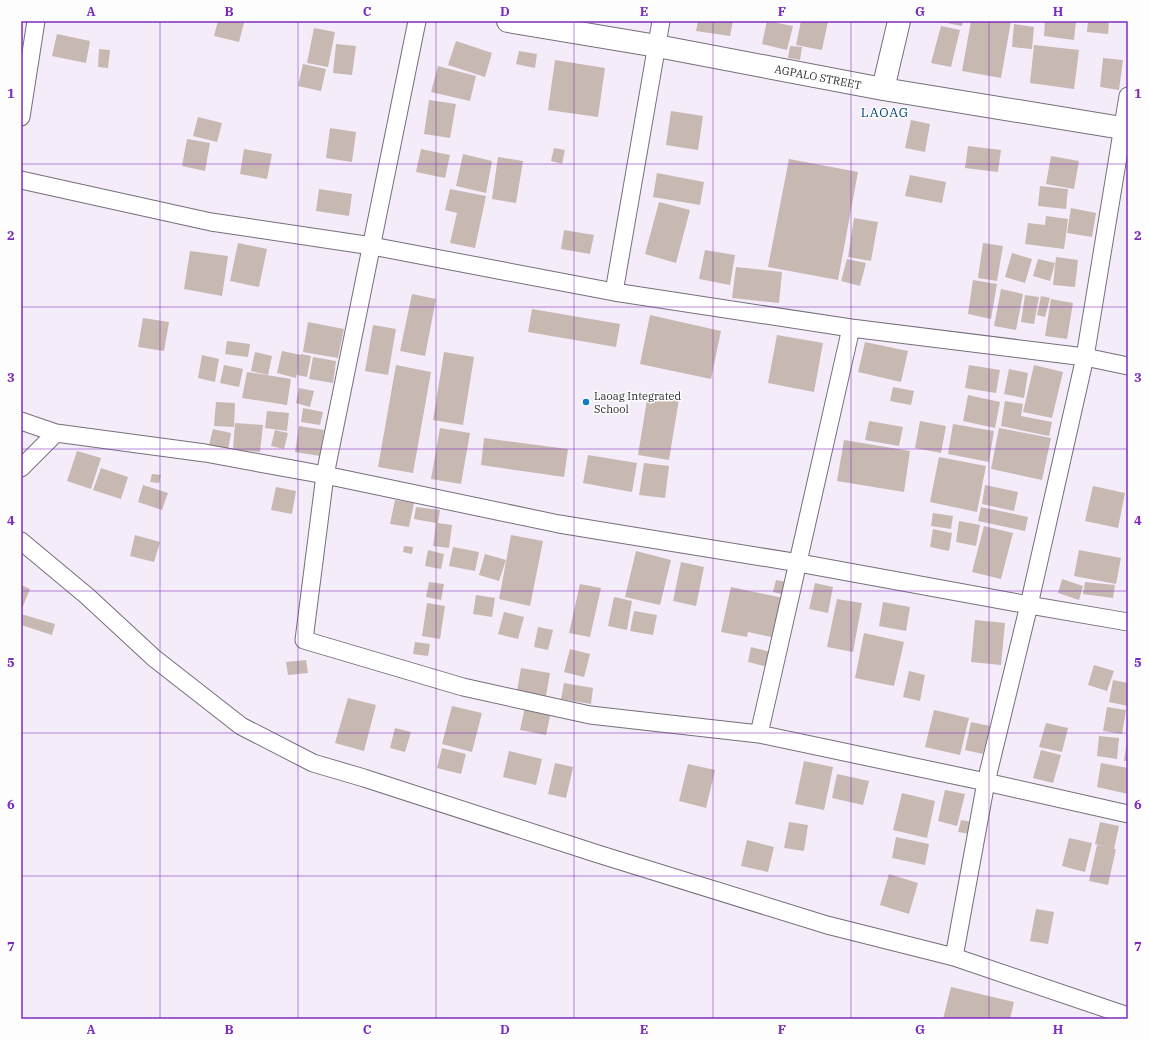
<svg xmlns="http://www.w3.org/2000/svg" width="1149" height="1040" viewBox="0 0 1149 1040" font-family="'IBM Plex Serif',serif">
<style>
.building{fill:#c8b8b2}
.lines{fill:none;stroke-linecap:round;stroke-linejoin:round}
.street-casing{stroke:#766e7b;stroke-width:19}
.secondary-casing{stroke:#766e7b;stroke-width:24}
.street{stroke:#fff;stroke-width:17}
.secondary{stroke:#fff;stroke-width:22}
.grid{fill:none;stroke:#7b2cbf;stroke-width:1;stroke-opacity:0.55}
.poi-dot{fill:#147bc6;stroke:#fdfdfd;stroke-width:1.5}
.labels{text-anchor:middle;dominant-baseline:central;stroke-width:3;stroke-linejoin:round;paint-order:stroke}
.street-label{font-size:11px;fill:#2e2b30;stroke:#fdfdfd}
.poi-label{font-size:11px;fill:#2e2b30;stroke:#fdfdfd;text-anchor:start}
.quarter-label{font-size:13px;letter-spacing:1px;fill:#004271;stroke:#fdfdfd}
.neatline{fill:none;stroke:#7b2cbf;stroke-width:1.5}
.grid-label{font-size:13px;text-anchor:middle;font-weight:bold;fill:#7b2cbf}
</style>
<rect width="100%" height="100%" fill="#f5ecfa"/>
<path class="building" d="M218,21H234L244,23L239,42L214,36Z
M698,21H733L730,36L696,31Z
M767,21L793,26L787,50L762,44Z
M801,21H828L822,50L796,45Z
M937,21H963L962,26Z
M971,21H1011L1001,78L962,71Z
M1045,21H1076L1074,40L1044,36Z
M1088,21H1109L1108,34L1087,32Z
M1014,24L1034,27L1032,49L1012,47Z
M941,26L960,30L951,67L931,63Z
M314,28L335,32L328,67L307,63Z
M57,34L90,41L86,63L52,56Z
M456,41L492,53L485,77L448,65Z
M336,44L356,46L352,75L333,73Z
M1034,45L1079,50L1074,89L1030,83Z
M790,46L802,47L800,60L788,58Z
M99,49L110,50L108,68L98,67Z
M519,51L537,54L535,68L516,64Z
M1103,58L1123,60L1119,90L1100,87Z
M555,60L605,68L598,117L548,110Z
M303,64L326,69L321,91L298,86Z
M438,66L476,76L470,101L431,92Z
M429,100L456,104L450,138L424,134Z
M671,111L703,116L698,150L666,145Z
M198,117L222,123L217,142L193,136Z
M911,120L930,124L925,152L905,148Z
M330,128L356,132L352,162L326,158Z
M187,139L210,143L205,171L182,166Z
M968,146L1001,150L998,172L965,168Z
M554,148L565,150L562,164L551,161Z
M244,149L272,154L267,179L240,174Z
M421,149L450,155L445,178L416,172Z
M463,154L492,161L486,193L456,186Z
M1051,156L1079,161L1074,189L1046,184Z
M498,157L523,161L516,203L492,199Z
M789,159L858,172L838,280L768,267Z
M657,173L704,182L700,205L653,197Z
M910,175L946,182L942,203L905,196Z
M1040,186L1068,189L1066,209L1038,206Z
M319,189L352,194L349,216L316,211Z
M450,189L486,196L475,248L450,243L457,213L445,210Z
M659,202L690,210L676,263L645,254Z
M1071,208L1096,213L1092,237L1067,233Z
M1046,216L1068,219L1064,249L1025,244L1028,223L1045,225Z
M854,218L878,222L871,261L848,257Z
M564,230L594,235L590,254L561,249Z
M238,243L267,249L259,287L230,281Z
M983,243L1003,246L997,281L978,278Z
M705,250L735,255L730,285L699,279Z
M190,251L228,256L222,296L184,289Z
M1012,253L1032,259L1025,283L1005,277Z
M1056,257L1078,260L1075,287L1053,285Z
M847,259L866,263L860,286L841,281Z
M1038,259L1055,263L1050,281L1033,276Z
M736,267L782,272L779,303L732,298Z
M973,280L997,284L991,319L968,314Z
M1001,289L1023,294L1016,330L994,326Z
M412,294L436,299L425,356L400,351Z
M1025,295L1039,297L1034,324L1021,322Z
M1041,296L1050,298L1045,317L1037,315Z
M1051,299L1073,303L1067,339L1045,336Z
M532,309L620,324L616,347L528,332Z
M650,315L721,331L711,379L640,364Z
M143,318L169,322L164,351L138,347Z
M308,322L344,329L338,358L303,352Z
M373,325L396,329L388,375L365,371Z
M777,335L823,343L814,392L768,383Z
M227,341L250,344L248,357L225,354Z
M865,342L908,351L901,382L858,372Z
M282,351L301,355V354L311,356L307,377L297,375L298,368L296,378L277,373Z
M255,352L272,356L268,375L251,371Z
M444,352L474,357L463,425L433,420Z
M202,355L219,359L215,382L198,378Z
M313,357L336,361L333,383L309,379Z
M224,365L243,369L239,387L220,383Z
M396,365L431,372L413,473L378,467Z
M969,365L1000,370L996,393L965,388Z
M1034,365L1063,372L1052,418L1023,412Z
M1009,369L1028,373L1024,398L1004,394Z
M247,372L291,379L287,405L242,398Z
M893,387L914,391L911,405L890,401Z
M299,388L314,391L310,407L296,403Z
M648,394L679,399L669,460L638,455Z
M968,395L1000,402L995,428L963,421Z
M1005,401L1023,404L1021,416L1052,422L1049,436L1001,426Z
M216,402L235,403L234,427L214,426Z
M303,408L323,412L320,425L301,422Z
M267,411L289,413L287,431L265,428Z
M869,421L903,427L899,446L865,440Z
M920,421L946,426L941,453L915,448Z
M235,423L263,425L260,452L233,450Z
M953,424L994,431L989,462L948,454Z
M299,426L324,430L320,456L295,452Z
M440,428L470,433L461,484L431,479Z
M999,428L1051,438L1042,480L991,469Z
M213,429L231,433L228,450L209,445Z
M275,430L288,433L284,449L271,446Z
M484,438L568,449L564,477L481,465Z
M844,440L910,451L904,492L837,481Z
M77,451L101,458L91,489L67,481Z
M588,455L637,463L632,492L583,483Z
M939,457L986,466L977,512L930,502Z
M644,463L669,466L665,498L639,495Z
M101,468L128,477L121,499L93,490Z
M152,474L161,475L159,483L150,482Z
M143,485L168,493L162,510L138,502Z
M985,485L1018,492L1014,511L982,504Z
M1093,486L1125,493L1118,528L1085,521Z
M276,487L296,491L292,514L271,510Z
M395,500L414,503L409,527L390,524Z
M416,507L440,510L438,523L452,525L449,548L433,546L436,523L414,519Z
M981,507L1028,517L1025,531L978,521Z
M933,513L953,516L951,529L931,526Z
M959,521L980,525L976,546L956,542Z
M984,526L1013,533L1001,579L972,572Z
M933,529L952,533L949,551L930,547Z
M135,535L160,542L154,562L130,556Z
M511,535L543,541L530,606L499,599Z
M404,546L413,547L412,554L403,552Z
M453,547L479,552L475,571L449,566Z
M428,550L444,554L441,569L425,566Z
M1079,550L1121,558L1116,584L1074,576Z
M636,551L671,560L660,605L625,597Z
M485,554L506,560L499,581L479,575Z
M681,562L704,567L696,606L673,601Z
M1062,579L1083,586L1079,600L1058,593Z
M776,580L787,582L785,595L773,592Z
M429,582L444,584L441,600L426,597Z
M1085,582L1115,585L1113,598L1083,594Z
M815,583L833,587L828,613L809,609Z
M580,584L601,588L590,637L569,633Z
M21,585L30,589L21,611Z
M731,587L783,598L775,638L748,632L747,637L721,632Z
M476,595L495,598L492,617L473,614Z
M614,597L632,601L627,630L608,626Z
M837,599L862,603L853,652L827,647Z
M883,602L910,607L906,631L879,626Z
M427,603L445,606L440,639L422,636Z
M634,611L657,615L653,635L630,631Z
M504,612L524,617L518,639L498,634Z
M21,614L55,624L52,635L21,625Z
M975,620L1005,623L1001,665L971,662Z
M538,627L553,630L548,650L534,647Z
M864,633L904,642L894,686L855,678Z
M415,642L430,644L428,656L413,654Z
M751,647L771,652L768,667L748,662Z
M570,649L590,654L584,677L564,672Z
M306,660L308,673L288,675L286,662Z
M1094,665L1114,671L1107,691L1088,685Z
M521,668L550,673L546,696L517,691Z
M909,671L925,675L920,701L903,697Z
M1113,680L1128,683V706L1109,702Z
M564,683L593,688L591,704L561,699Z
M348,698L376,705L364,751L335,743Z
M452,706L482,713L472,752L442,744Z
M525,707L551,712L546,735L520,730Z
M1107,707L1126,710L1122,734L1103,731Z
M934,710L969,718L960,755L925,747Z
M971,722L990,726L983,754L965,750Z
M1046,723L1068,728L1062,752L1039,747Z
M395,728L411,732L405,752L390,748Z
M1099,736L1119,738L1117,759L1097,756Z
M1127,740H1128V761H1124Z
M442,748L466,754L461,774L437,768Z
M1041,750L1061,755L1053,783L1033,778Z
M509,751L542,759L536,785L503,777Z
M804,761L833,767L824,810L795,804Z
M555,763L573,767L566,798L548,794Z
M1101,763L1128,768V794L1097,787Z
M688,764L715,770L706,808L679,801Z
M837,774L869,781L863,805L832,798Z
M945,790L965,794L957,826L938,821Z
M902,793L935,801L927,838L893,830Z
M961,820L972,822L970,834L958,832Z
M789,822L808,825L804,851L784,848Z
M1100,822L1119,826L1114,849H1116L1108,885L1089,881L1097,845L1107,847L1095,844Z
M896,837L929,844L925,865L892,858Z
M1069,838L1092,843L1085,872L1062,866Z
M747,840L774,847L768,872L741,866Z
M889,874L918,883L909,914L880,905Z
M1036,909L1054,912L1048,944L1030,941Z
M951,987L1014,1002L1010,1019H943Z"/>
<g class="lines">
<g class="street-casing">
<path id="street" d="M417,21L325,475L304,640L463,687L590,715L759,734
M21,117L36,21
M21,180L211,222L372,246L614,292L851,328L1085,357L1128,366
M614,292L661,21
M851,328L759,734L986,782L1128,814
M21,421L56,433
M21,468L56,433L205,453L325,475L559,524L799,563L1029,605L1128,622
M21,541L87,596L154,658L241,726L313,763L364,778L598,854L827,925L954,957L1128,1016
M954,957L986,782L1029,605L1085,357L1128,96"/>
</g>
<g class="secondary-casing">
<path id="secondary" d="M508,21L657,46L883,89L1128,129
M883,89L899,21"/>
</g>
<use href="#street" class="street"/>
<use href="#secondary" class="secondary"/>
</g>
<path class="grid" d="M160,21V1019M298,21V1019M436,21V1019M574,21V1019M713,21V1019M851,21V1019M989,21V1019M21,164H1128M21,307H1128M21,449H1128M21,591H1128M21,733H1128M21,876H1128"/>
<circle class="poi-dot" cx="586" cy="402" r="4"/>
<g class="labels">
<g class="street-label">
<text transform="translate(818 77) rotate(11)">AGPALO STREET</text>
</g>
<g class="poi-label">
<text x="594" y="396">Laoag Integrated<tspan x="594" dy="13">School</tspan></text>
</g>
<g class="quarter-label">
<text x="885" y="112">LAOAG</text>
</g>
</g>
<rect width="1149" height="1040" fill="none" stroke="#fdfdfd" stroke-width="44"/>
<rect x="22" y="22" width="1105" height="996" class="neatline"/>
<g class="grid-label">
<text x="91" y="16">A</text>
<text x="229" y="16">B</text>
<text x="367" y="16">C</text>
<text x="505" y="16">D</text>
<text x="644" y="16">E</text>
<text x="782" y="16">F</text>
<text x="920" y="16">G</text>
<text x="1058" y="16">H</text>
<text x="11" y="98">1</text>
<text x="1138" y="98">1</text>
<text x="11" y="240">2</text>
<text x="1138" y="240">2</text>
<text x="11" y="382">3</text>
<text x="1138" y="382">3</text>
<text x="11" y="525">4</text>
<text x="1138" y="525">4</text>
<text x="11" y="667">5</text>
<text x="1138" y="667">5</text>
<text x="11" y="809">6</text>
<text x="1138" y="809">6</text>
<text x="11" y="951">7</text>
<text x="1138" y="951">7</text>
<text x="91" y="1034">A</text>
<text x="229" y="1034">B</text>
<text x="367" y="1034">C</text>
<text x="505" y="1034">D</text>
<text x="644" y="1034">E</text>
<text x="782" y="1034">F</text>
<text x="920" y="1034">G</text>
<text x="1058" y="1034">H</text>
</g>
</svg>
